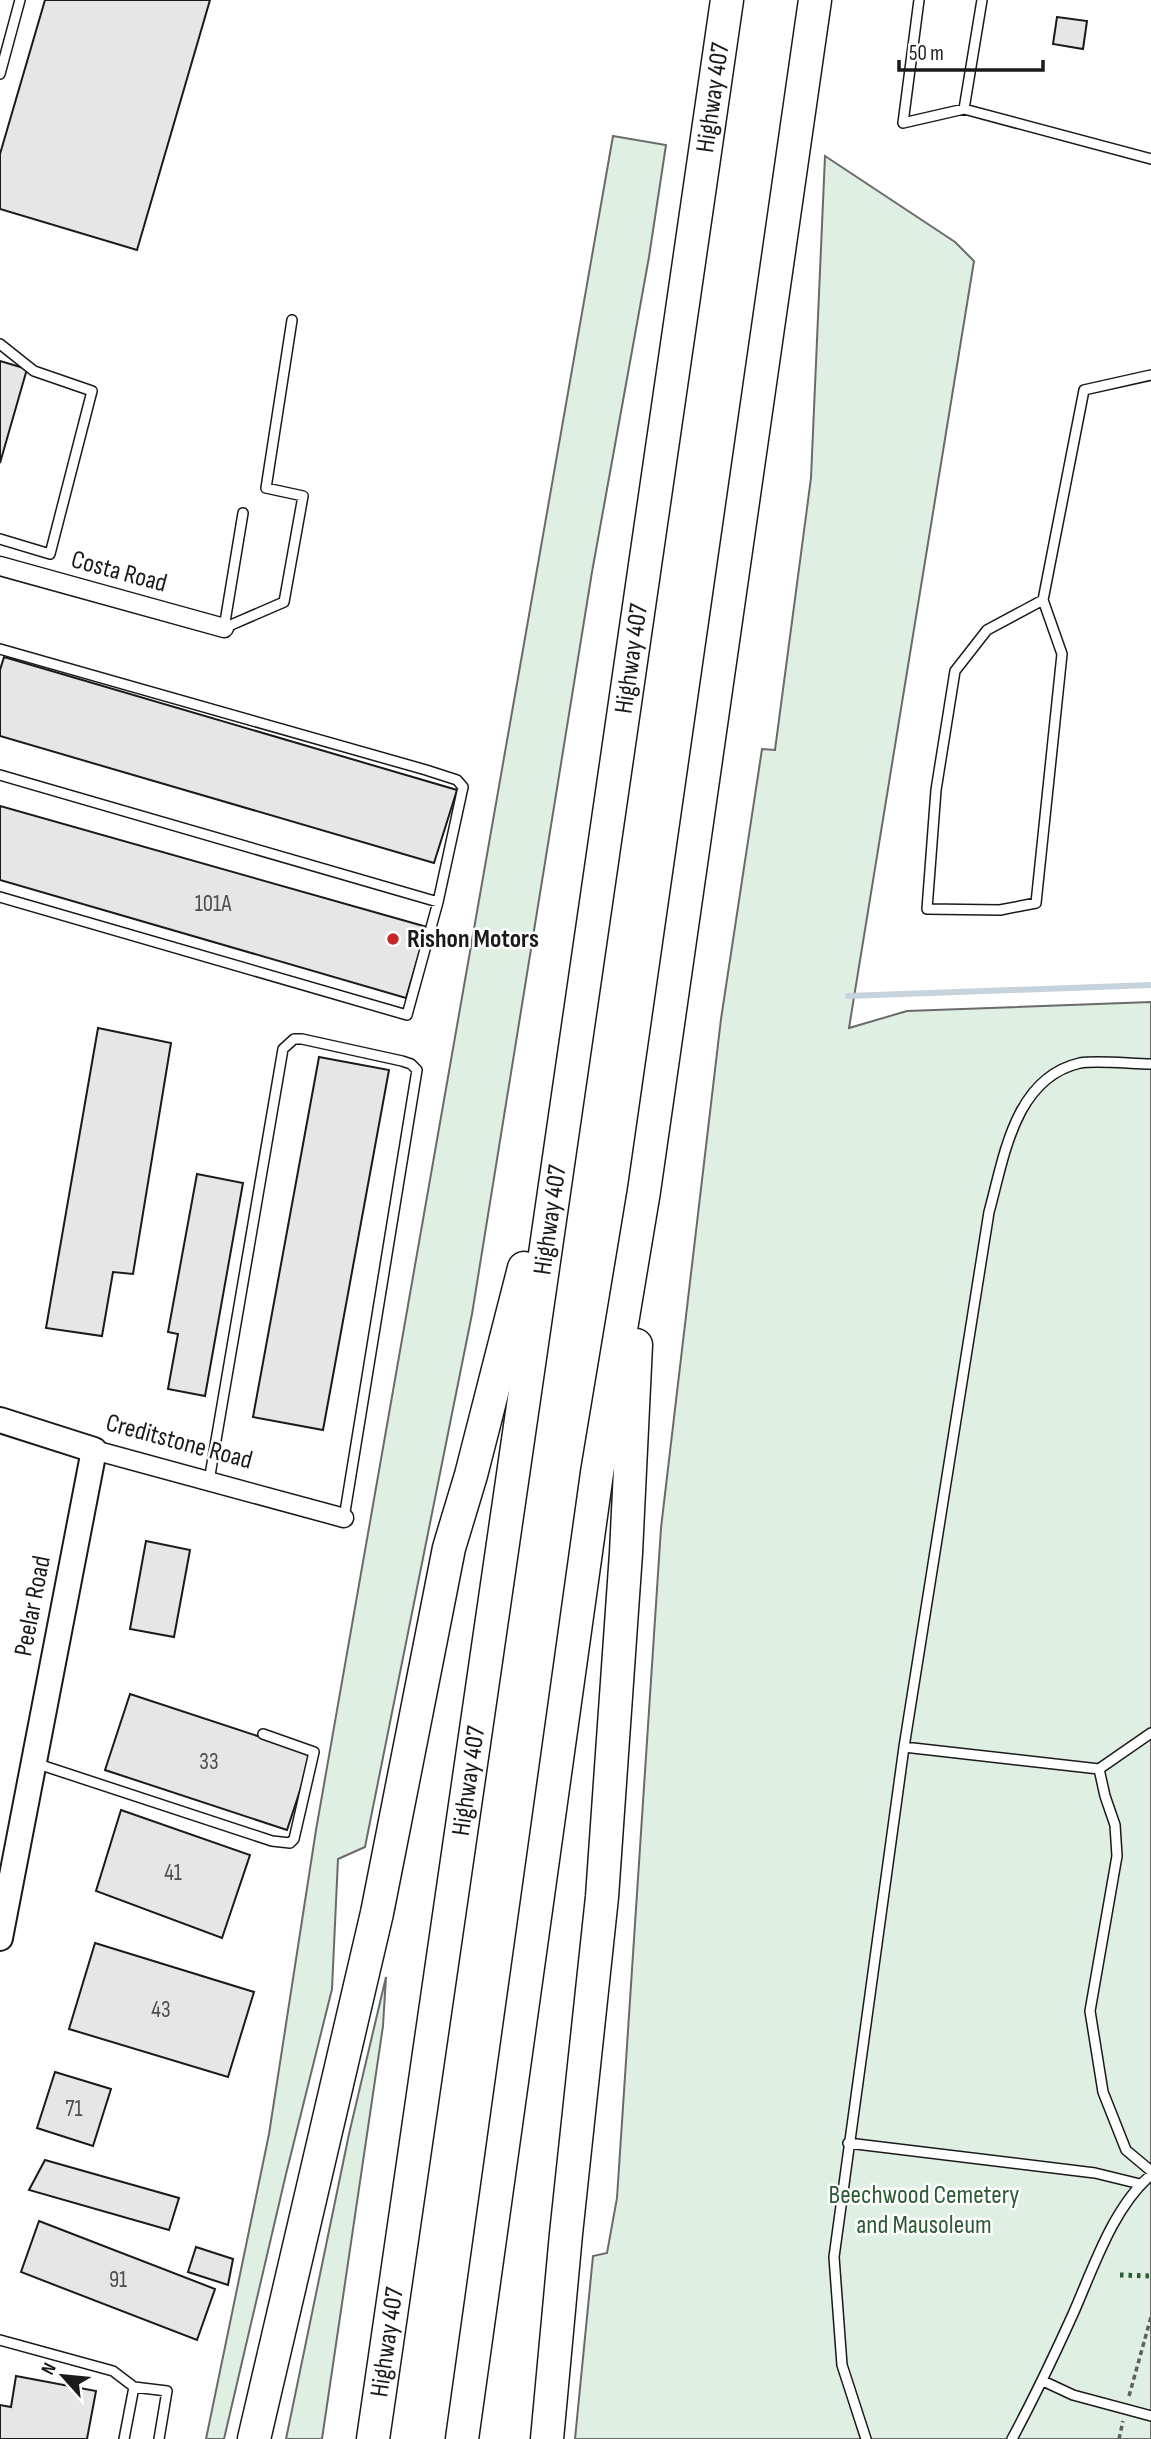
<svg xmlns="http://www.w3.org/2000/svg" width="1151" height="2439" viewBox="0 0 1151 2439" font-family="'Sofia Sans Condensed',sans-serif">
<style>
.green{fill:#e0efe3;stroke:#6a6a6a;stroke-width:2}
.lines{fill:none;stroke-linecap:round;stroke-linejoin:round}
.stream{stroke:#c6d2dc;stroke-width:6}
.building{fill:#e6e6e6;stroke:#1a1a1a;stroke-width:2}
.lane-casing{stroke:#1a1a1a;stroke-width:12}
.street-casing{stroke:#1a1a1a;stroke-width:21}
.secondary-casing{stroke:#1a1a1a;stroke-width:28}
.highway-casing{stroke:#1a1a1a;stroke-width:35}
.path{stroke:#5f5f5f;stroke-width:3.5;stroke-dasharray:5 3.5;stroke-linecap:butt}
.lane{stroke:#fff;stroke-width:9}
.street{stroke:#fff;stroke-width:18}
.secondary{stroke:#fff;stroke-width:24}
.highway{stroke:#fff;stroke-width:32}
.hedge{stroke:#2b5a34;stroke-width:5;stroke-dasharray:3.5 5;stroke-linecap:butt}
.poi-dot{fill:#c62828;stroke:#fff;stroke-width:2.5}
.labels{text-anchor:middle;dominant-baseline:central;stroke-width:5;stroke-linejoin:round;paint-order:stroke}
.number-label{font-size:23px;fill:#4d4d4d}
.street-label{font-size:26px;fill:#1a1a1a;stroke:#fff}
.poi-label{font-size:26px;font-weight:bold;fill:#1a1a1a;stroke:#fff;text-anchor:start}
.park-label{font-size:26px;fill:#2b5a34;stroke:#fff}
</style>
<rect width="100%" height="100%" fill="#fff"/>
<path class="green" d="M613,136L666,145L649,257L592,572L472,1314L365,1847L338,1859L332,1989L286,2174L224,2439H206L269,2134L316,1830Z
M825,156L955,242L974,261L849,1028L907,1011L1151,1002V2439H575L593,2256L607,2253L617,2198L661,1528L721,1019L762,749L775,750L811,478Z
M386,1977L383,2026L322,2439H286L349,2134Z"/>
<g class="lines">
<path class="stream" d="M848,996L1151,985"/>
</g>
<path class="building" d="M45,0H210L137,250L0,209V154Z
M1057,17L1087,21L1083,49L1053,44Z
M0,361L27,369L0,463Z
M4,657L457,790L434,863L0,736V670Z
M0,806L427,927L406,998L0,880Z
M98,1028L171,1043L133,1274L113,1272L102,1336L46,1328Z
M319,1057L389,1070L323,1430L253,1417Z
M197,1174L243,1183L205,1396L168,1389L178,1334L168,1332Z
M146,1541L190,1550L174,1637L130,1629Z
M130,1694L312,1754L287,1830L105,1770Z
M121,1810L250,1855L222,1938L96,1891Z
M95,1943L254,1992L228,2077L69,2029Z
M55,2072L111,2089L93,2146L37,2128Z
M45,2160L179,2198L169,2230L29,2190Z
M39,2221L215,2289L197,2340L21,2272Z
M196,2247L233,2259L228,2285L188,2272Z
M16,2376L96,2391L87,2439H0V2405L11,2407Z"/>
<g class="lines">
<g class="lane-casing">
<path id="lane" d="M919,0L903,123L964,109L1151,159
M0,74L20,0
M964,109L982,0
M0,344L34,371L92,391L50,554L0,539
M1043,600L987,630L955,671L936,790L927,909L1000,910L1036,903L1062,654L1043,600L1084,390L1151,375
M224,628L284,602L303,496L266,488L292,320
M224,628L243,513
M0,649L426,770L457,780L463,787L438,902L407,1015L0,897
M0,775L438,902
M209,1481L283,1049L294,1039H302L402,1061L411,1064L417,1070L344,1518
M1151,1733L1099,1769L1105,1796L1115,1825L1117,1856L1090,2011L1103,2092L1126,2150L1151,2171
M904,1747L989,1212C1004,1158 1014,1078 1080,1063C1098,1060 1132,1064 1151,1064
M35,1763L272,1841L290,1843L294,1839L314,1752L263,1734
M848,2143L1095,2173L1140,2184
M0,2340L113,2371L134,2387
M1043,2381L1073,2395L1151,2416
M124,2439L134,2387L167,2391L159,2439
M866,2439L842,2365L834,2257L904,1747L1099,1769
M1012,2439C1034,2398 1054,2356 1073,2314C1093,2269 1113,2207 1151,2175"/>
</g>
<g class="street-casing">
<path id="street" d="M0,566L224,628
M94,1450L344,1518"/>
</g>
<g class="secondary-casing">
<path id="secondary" d="M0,1420L94,1450L0,1938"/>
</g>
<g class="highway-casing">
<g id="highway">
<path d="M254,2439L377,1913L449,1548L471,1475L524,1268"/>
<path id="s1" d="M373,2439L727,0"/>
<path d="M462,2439L597,1473L644,1191L815,0"/>
<path d="M547,2439L566,2234L602,1897L626,1553L636,1345"/>
</g>
</g>
<path class="path" d="M1129,2396L1151,2317
M1119,2439L1123,2421"/>
<use href="#lane" class="lane"/>
<use href="#street" class="street"/>
<use href="#secondary" class="secondary"/>
<use href="#highway" class="highway"/>
<path class="hedge" d="M1120,2275L1151,2276"/>
</g>
<circle class="poi-dot" cx="393" cy="939" r="7"/>
<g class="labels">
<g class="number-label">
<text x="213" y="904">101A</text>
<text x="209" y="1762">33</text>
<text x="173" y="1873">41</text>
<text x="161" y="2010">43</text>
<text x="74" y="2109">71</text>
<text x="118" y="2280">91</text>
</g>
<g class="street-label">
<text stroke="none"><textPath href="#s1" startOffset="2366">Highway 407</textPath></text>
<text transform="translate(119 572) rotate(15)">Costa Road</text>
<text stroke="none"><textPath href="#s1" startOffset="1799">Highway 407</textPath></text>
<text stroke="none"><textPath href="#s1" startOffset="1232">Highway 407</textPath></text>
<text transform="translate(179 1442) rotate(15)">Creditstone Road</text>
<text transform="translate(33 1606) rotate(-79)">Peelar Road</text>
<text stroke="none"><textPath href="#s1" startOffset="665">Highway 407</textPath></text>
<text stroke="none"><textPath href="#s1" startOffset="98">Highway 407</textPath></text>
</g>
<g class="poi-label">
<text x="407" y="939">Rishon Motors</text>
</g>
<g class="park-label">
<text x="924" y="2195">Beechwood Cemetery<tspan x="924" dy="30">and Mausoleum</tspan></text>
</g>
</g>
<g transform="translate(63 2376) rotate(297)" stroke="#ffffff" stroke-width="5" paint-order="stroke">
<path d="M0-5L12 26L0 18L-12 26Z" fill="#1a1a1a"/>
<text y="-10" font-size="19" font-weight="bold" text-anchor="middle" fill="#1a1a1a">N</text>
</g>
<path d="M899 60v10h144v-10" fill="none" stroke="#1a1a1a" stroke-width="3.5"/>
<text x="909" y="60" font-size="21" fill="#1a1a1a" stroke="#ffffff" stroke-width="5" paint-order="stroke">50 m</text>
</svg>
